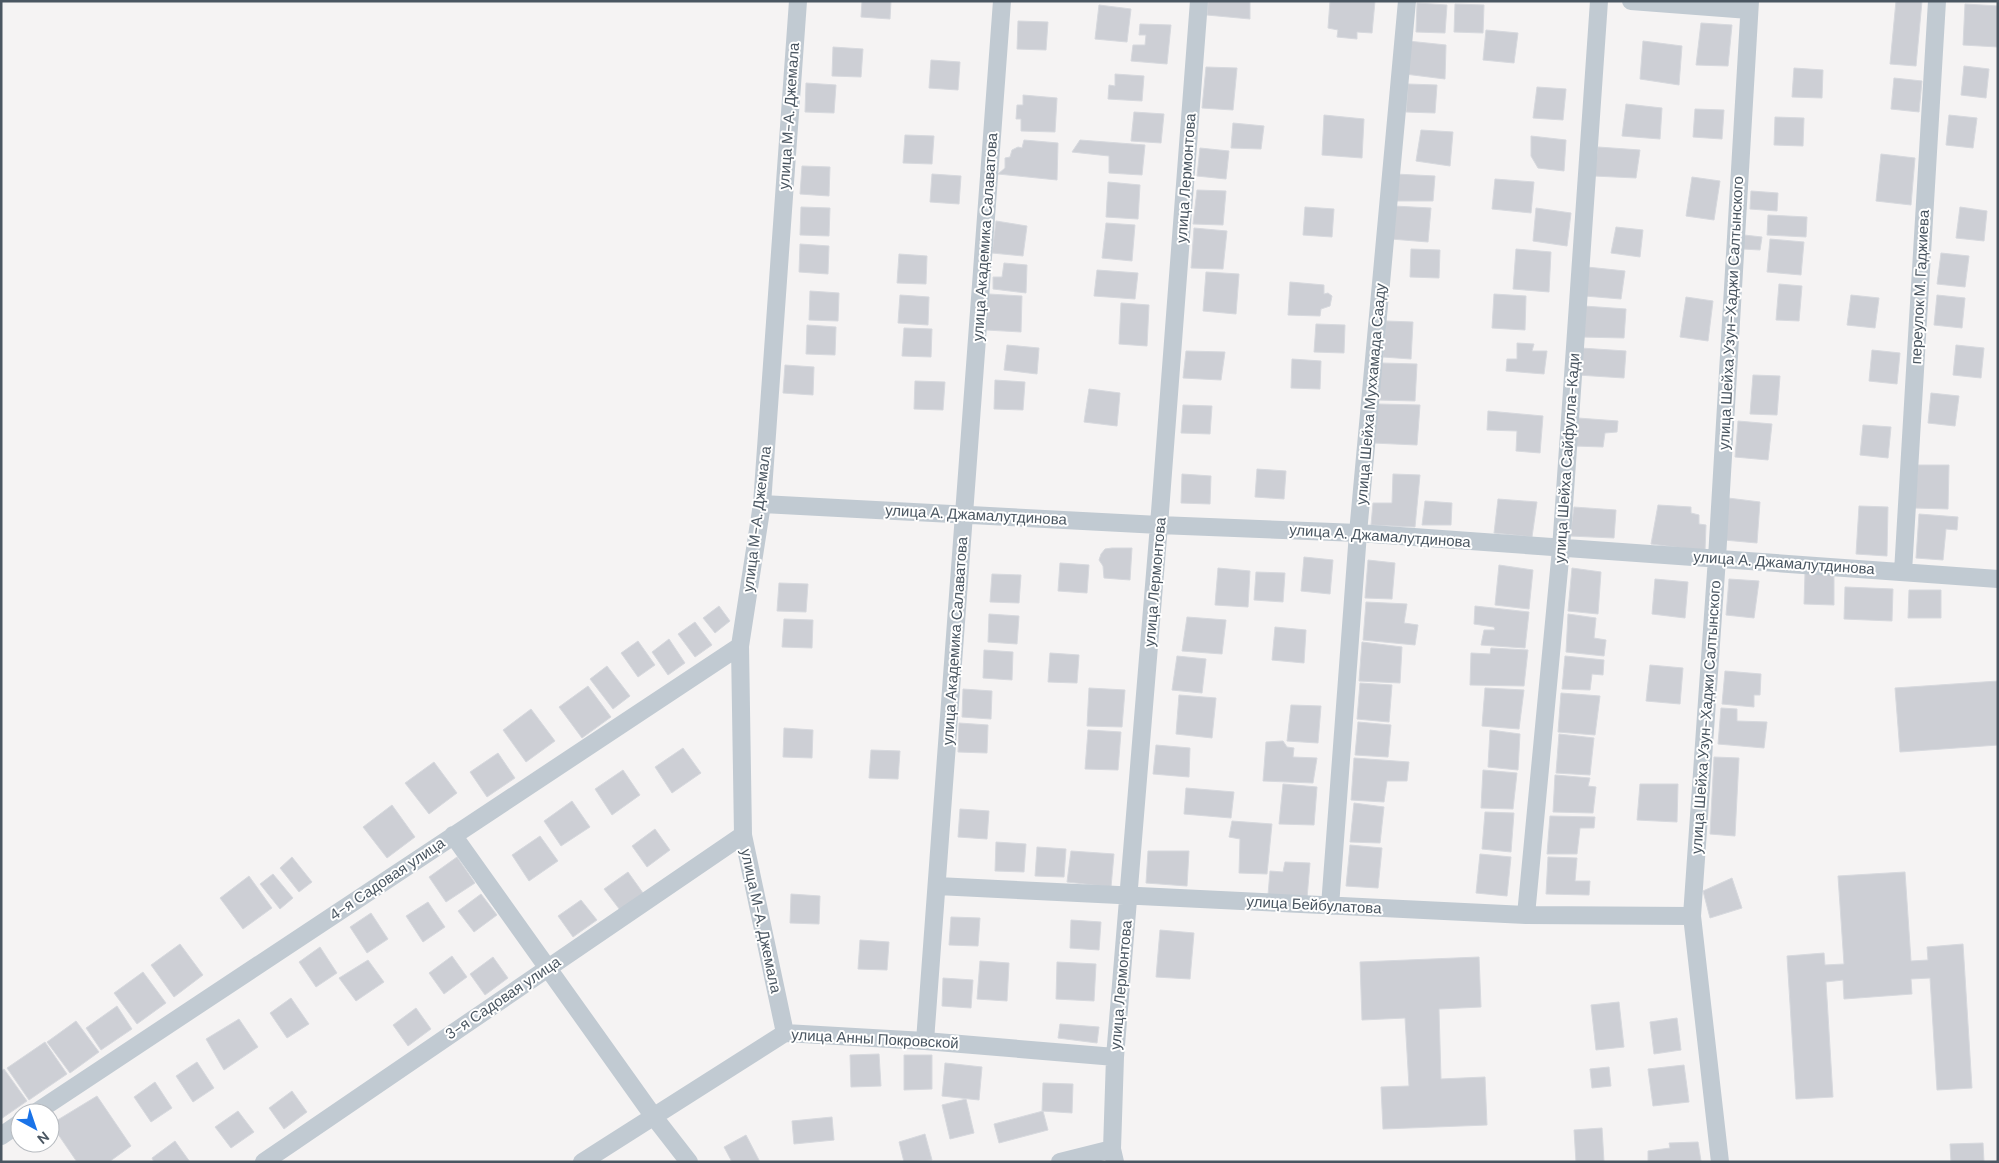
<svg xmlns="http://www.w3.org/2000/svg" width="1999" height="1163" viewBox="0 0 1999 1163" font-family="'DM Sans',sans-serif">
<style>
.building{fill:#cdcfd5;stroke:#d7d9de}
.lines{fill:none;stroke-linecap:round;stroke-linejoin:round}
.minor{stroke:#c1cad2;stroke-width:18}
.labels{text-anchor:middle;dominant-baseline:central;stroke-width:4;stroke-linejoin:round;paint-order:stroke}
.street-label{font-size:15px;fill:#4a5661;stroke:#fff}
</style>
<rect width="100%" height="100%" fill="#f5f3f3"/>
<path class="building" d="M862,1H891L890,19L861,17Z
M1208,1H1250V19L1207,15Z
M1330,1H1375L1372,33L1357,32V39L1337,37L1338,30L1328,28Z
M1896,1H1922L1916,66L1890,64Z
M1417,3L1447,5L1445,33L1416,32Z
M1455,4L1484,5L1483,33L1454,32Z
M1965,4L1998,6V47L1963,45Z
M1099,5L1131,9L1127,42L1095,39Z
M1018,21L1048,22L1046,50L1017,49Z
M1701,23L1732,25L1728,66L1696,65Z
M1140,24L1171,25L1167,64L1131,61L1133,45H1145L1146,35H1139Z
M1486,30L1518,33L1514,63L1483,60Z
M1408,41L1446,45L1445,79L1405,74Z
M1643,41L1682,46L1679,85L1640,79Z
M833,47L863,49L861,77L832,76Z
M931,60L960,62L958,90L929,88Z
M1964,66L1989,69L1986,98L1961,95Z
M1206,67L1237,68L1233,110L1202,108Z
M1794,68L1823,70L1822,98L1792,97Z
M1115,74L1144,76L1142,101L1108,99L1109,85L1115,86Z
M1894,78L1922,81L1919,112L1891,109Z
M806,83L836,85L834,113L805,112Z
M1408,84L1437,85L1435,113L1406,112Z
M1537,87L1566,89L1563,120L1533,118Z
M1023,95L1057,98L1055,132L1021,131V119H1016L1017,105H1023Z
M1626,104L1662,108L1660,139L1622,136Z
M1695,109L1724,110L1722,139L1693,137Z
M1134,112L1164,114L1161,143L1131,141Z
M1324,115L1364,119L1362,158L1322,155Z
M1949,115L1977,118L1973,148L1946,145Z
M1775,117L1804,118L1803,146L1774,145Z
M1233,123L1264,126L1261,149L1231,148Z
M1421,130L1453,132L1450,166L1416,161Z
M905,135L934,136L932,164L903,163Z
M1531,136L1566,140L1564,171L1538,168L1531,156Z
M1024,140L1058,143L1057,180L998,174L1005,168V158L1010,157L1012,150L1018,147L1022,148Z
M1080,140L1145,145L1142,175L1109,173V156L1072,152Z
M1598,147L1640,150L1636,178L1594,176Z
M1200,148L1229,151L1226,179L1197,176Z
M1881,154L1915,158L1911,205L1876,201Z
M802,166L830,167L829,196L800,194Z
M932,174L961,176L959,204L930,202Z
M1395,174L1435,176L1433,201H1393Z
M1692,177L1720,181L1714,220L1686,216Z
M1495,179L1534,182L1531,213L1492,209Z
M1108,182L1140,185L1138,219L1106,217Z
M1197,190L1226,191L1223,225L1193,224Z
M1751,191L1778,193L1777,211L1750,209Z
M1394,206L1431,208L1428,242L1391,239Z
M801,207L830,208L829,236L800,235Z
M1305,207L1334,209L1332,237L1303,235Z
M1960,207L1987,211L1984,241L1956,238Z
M1536,208L1571,213L1567,246L1533,241Z
M1768,215L1807,217L1806,237L1767,235Z
M996,221L1027,226L1023,256L992,253Z
M1106,223L1135,225L1132,261L1102,258Z
M1616,227L1643,230L1640,257L1611,253Z
M1194,228L1227,231L1223,269L1191,268Z
M1744,235L1762,237L1760,250L1743,249Z
M1770,239L1804,242L1801,275L1767,272Z
M800,244L829,246L828,274L799,272Z
M1411,249L1440,250L1439,278L1410,277Z
M1516,249L1551,252L1549,292L1513,289Z
M1941,253L1969,256L1965,287L1937,284Z
M899,254L927,256L926,284L897,283Z
M1004,263L1027,265L1026,293L993,289V277H1002Z
M1587,267L1625,271L1621,299L1585,296Z
M1097,270L1138,273L1135,299L1094,296Z
M1206,272L1239,274L1236,314L1203,311Z
M1290,282L1324,285V294L1328,293L1332,296L1330,306L1321,309L1320,316L1288,315Z
M1779,284L1802,286L1799,321L1776,320Z
M810,291L839,293L838,321L809,320Z
M989,294L1022,296L1021,332L986,330Z
M1494,294L1526,296L1525,330L1492,328Z
M900,295L929,297L928,325L898,323Z
M1851,295L1879,298L1875,328L1847,325Z
M1937,295L1965,298L1962,328L1934,325Z
M1686,297L1713,301L1708,341L1680,337Z
M1121,303L1149,305L1147,346L1119,344Z
M1584,306L1626,309L1624,338L1581,337Z
M1386,321L1413,322L1411,359L1383,357Z
M1316,324L1345,325L1344,353L1314,352Z
M807,325L836,327L835,355L806,354Z
M904,328L932,329L931,357L902,356Z
M1517,343L1534,344L1532,351H1547L1544,374L1506,371L1507,359H1517Z
M1007,345L1039,348L1037,374L1004,370Z
M1956,345L1984,348L1981,378L1953,375Z
M1581,348L1626,351L1624,378L1578,375Z
M1872,350L1900,353L1897,384L1869,381Z
M1186,351L1225,352L1221,380L1183,378Z
M1292,359L1321,361L1320,389L1291,388Z
M1382,363L1417,364L1415,401L1377,400Z
M785,365L814,367L813,395L783,393Z
M1753,375L1780,376L1777,415L1750,414Z
M995,380L1025,382L1023,410L994,409Z
M915,381L945,382L943,410L914,409Z
M1089,389L1120,393L1117,426L1084,422Z
M1931,393L1959,396L1955,426L1928,423Z
M1378,404L1420,405L1417,445L1373,443Z
M1183,405L1212,406L1210,434L1181,433Z
M1488,411L1543,416L1540,453L1516,451L1517,431L1487,430Z
M1578,418L1618,421L1617,432L1605,433L1603,447L1575,446Z
M1738,421L1772,424L1768,460L1735,457Z
M1863,425L1891,427L1888,458L1860,455Z
M1918,465H1949L1948,509L1914,508Z
M1257,469L1286,471L1284,499L1255,497Z
M1182,474L1211,476L1210,504L1181,503Z
M1393,474L1420,475L1415,527L1371,525L1373,503H1392Z
M1728,498L1760,502L1757,543L1724,540Z
M1498,499L1537,502L1532,537L1494,533Z
M1425,501L1452,503L1451,525H1422Z
M1658,505L1691,507V513L1699,515V524L1706,525L1705,551L1651,544Z
M1859,506L1888,507L1887,556L1856,554Z
M1574,507L1616,510L1614,538L1570,536Z
M1919,514L1958,517L1957,530L1946,529L1943,560L1916,558Z
M1112,548H1132L1130,580L1104,578L1103,566L1099,560L1101,554L1105,549Z
M1304,557L1333,560L1330,594L1301,591Z
M1368,560L1395,563L1392,599L1365,598Z
M1060,563L1089,565L1087,593L1058,591Z
M1499,565L1533,570L1529,609L1495,605Z
M1218,568L1250,571L1248,607L1215,605Z
M1572,568L1601,572L1598,614L1568,611Z
M1256,572L1285,573L1283,602L1254,600Z
M1805,573L1834,574V605L1804,604Z
M992,574L1021,575L1019,603L990,602Z
M1655,579L1688,582L1685,618L1652,614Z
M1729,579L1759,581L1754,618L1726,615Z
M779,583L808,584L806,612L777,611Z
M1845,587L1893,589L1892,621L1844,619Z
M1909,590H1941V618H1908Z
M1366,602L1407,604L1404,623L1418,625L1415,645L1363,640Z
M719,606L730,621L715,633L703,618Z
M1475,606L1529,612L1525,648L1481,645L1484,630H1495L1494,627L1474,624Z
M989,614L1019,616L1017,644L988,642Z
M1568,614L1596,618L1594,638L1606,640L1604,656L1566,652Z
M1187,617L1226,620L1222,654L1182,651Z
M784,619L813,620L812,648L782,647Z
M695,622L712,645L695,657L678,634Z
M1275,627L1306,630L1304,663L1272,660Z
M669,639L685,663L668,675L652,652Z
M638,641L655,665L638,677L621,653Z
M1362,642L1402,647L1400,683L1359,681Z
M1491,648L1528,650L1524,686L1470,685L1471,653L1490,654Z
M984,650L1013,652L1012,680L983,678Z
M1050,653L1079,655L1077,683L1048,682Z
M1177,656L1206,659L1202,693L1172,690Z
M1565,656L1604,660L1603,675L1592,674L1590,690L1562,689Z
M1650,665L1683,668L1680,704L1646,701Z
M607,666L630,696L613,709L590,679Z
M1725,671L1761,674L1760,695H1754V707L1722,704Z
M1998,681V745L1900,752L1895,688Z
M1360,683L1392,685L1389,722L1357,719Z
M588,686L611,717L582,738L559,707Z
M1089,688L1125,690L1122,727L1087,726Z
M1485,688L1524,690L1519,729L1482,726Z
M963,689L992,691L991,719L962,717Z
M1561,693L1600,696L1595,735L1558,732Z
M1179,695L1216,698L1212,738L1176,734Z
M1291,705L1321,706L1318,743L1287,741Z
M1721,708L1737,709V721L1767,722L1764,748L1718,744Z
M531,709L555,741L526,762L503,730Z
M1358,722L1391,725L1388,757L1355,755Z
M959,723L988,725L987,753L958,752Z
M784,728L813,730L812,758L783,757Z
M1088,730L1121,732L1118,770L1085,769Z
M1490,730L1520,734L1518,770L1488,767Z
M1559,734L1594,738L1590,775L1556,773Z
M1283,741L1287,747L1294,748L1293,757L1317,758L1313,783L1263,781L1266,742Z
M1156,745L1190,748L1189,777L1153,774Z
M683,748L701,773L672,793L655,767Z
M871,750L900,751L898,779L869,778Z
M498,753L515,778L487,797L470,772Z
M1714,757L1739,758L1735,836L1710,834Z
M1354,758L1409,762L1407,781H1387L1384,802L1351,800Z
M434,762L457,793L429,814L405,783Z
M623,770L640,795L612,815L595,789Z
M1483,770L1517,773L1513,809L1481,808Z
M1555,775L1590,778L1588,786L1596,787L1593,813L1553,812Z
M1283,784L1317,787L1314,825L1279,824Z
M1640,784H1678L1677,822L1637,820Z
M1186,788L1234,792L1231,818L1184,814Z
M572,801L590,827L561,846L544,821Z
M1354,803L1384,807L1380,843L1350,842Z
M392,805L415,837L387,858L363,827Z
M960,809L989,811L987,839L958,837Z
M1485,812L1514,813L1511,852L1482,849Z
M1550,816L1595,817L1594,828H1580L1577,854H1547Z
M1232,821L1272,824L1267,874L1239,873L1240,839L1229,837Z
M655,829L670,850L647,867L632,846Z
M540,836L558,861L529,881L512,855Z
M996,842L1026,844L1024,872L995,871Z
M1350,845L1382,848L1378,888L1346,886Z
M1037,847L1066,849L1064,877L1035,876Z
M1071,851L1114,854L1111,887L1067,882Z
M1148,851H1189L1187,886L1146,883Z
M1480,854L1511,857L1507,896L1476,893Z
M292,857L312,882L299,892L280,868Z
M457,857L475,883L446,902L429,877Z
M1548,857L1577,858L1575,881H1590L1589,895L1546,894Z
M1285,862L1310,863L1307,898L1268,895L1270,871L1283,872Z
M628,872L643,893L620,910L604,889Z
M1905,872L1911,961L1928,960L1927,947L1963,944L1972,1088L1937,1090L1930,978L1911,979L1912,994L1844,999L1843,980L1826,982L1833,1097L1796,1099L1787,956L1824,953L1825,965L1844,964L1838,876Z
M273,874L293,898L280,909L260,884Z
M249,876L272,908L243,929L220,898Z
M1732,878L1742,908L1710,918L1703,891Z
M481,894L497,915L474,932L458,911Z
M791,894L820,896L819,924L790,923Z
M581,900L597,920L573,937L558,916Z
M428,902L445,927L423,942L406,916Z
M371,913L388,939L367,953L350,927Z
M951,917L980,918L978,946L949,945Z
M1071,920L1101,922L1099,950L1070,948Z
M1160,930L1194,933L1190,979L1156,977Z
M860,940L889,942L887,970L858,969Z
M180,944L203,975L174,997L151,965Z
M320,947L337,973L316,987L299,962Z
M452,956L467,977L444,994L429,973Z
M493,957L508,978L485,995L470,974Z
M1479,957L1481,1007L1439,1009L1441,1079L1485,1077L1487,1125L1383,1129L1381,1087L1409,1086L1405,1018L1362,1020L1360,962Z
M368,960L384,982L356,1001L339,978Z
M980,961L1009,963L1007,1001L977,999Z
M1057,962L1096,964L1094,1001L1056,999Z
M143,972L166,1003L137,1024L114,993Z
M943,978L973,980L971,1008L942,1006Z
M291,998L309,1024L287,1038L270,1013Z
M1619,1002L1624,1047L1596,1050L1591,1005Z
M117,1006L132,1029L101,1050L86,1028Z
M416,1008L431,1029L408,1046L393,1025Z
M1677,1018L1681,1050L1654,1054L1650,1022Z
M239,1019L258,1047L224,1070L206,1039Z
M76,1021L99,1052L70,1073L47,1042Z
M1060,1024L1099,1027L1097,1043L1058,1038Z
M45,1042L67,1074L29,1100L7,1068Z
M879,1054L881,1086L851,1087L850,1055Z
M904,1055H932V1089L904,1090Z
M197,1062L214,1088L193,1102L176,1076Z
M945,1063L982,1067L979,1100L942,1096Z
M1684,1065L1689,1102L1653,1106L1648,1069Z
M1609,1067L1611,1086L1592,1088L1590,1069Z
M4,1069L27,1101L1,1119V1071Z
M155,1082L172,1108L151,1122L134,1097Z
M1043,1083L1073,1084L1072,1113L1042,1111Z
M292,1091L307,1112L284,1129L269,1108Z
M97,1096L131,1146L109,1162H77L51,1124Z
M966,1099L974,1133L950,1139L942,1105Z
M238,1111L254,1132L231,1148L215,1127Z
M1043,1111L1048,1130L999,1143L994,1124Z
M832,1117L834,1140L794,1144L792,1121Z
M1602,1128L1604,1162H1576L1574,1130Z
M925,1134L932,1160L904,1162L899,1142Z
M746,1135L760,1162H732L724,1147Z
M175,1141L190,1162H154L152,1158Z
M1698,1142L1701,1161L1648,1162V1151L1670,1148L1669,1143Z
M1983,1143L1984,1162H1951L1950,1144Z"/>
<g class="lines">
<path class="minor" d="M1631,1L1749,10
M762,504L1159,525L1358,533L1998,579
M1903,572L1937,1
M453,835L654,1117L689,1162
M937,886L1526,915L1692,916
M1330,906L1358,533L1407,1
M1526,915L1561,549L1599,1
M785,1033L743,835L740,646L762,504L798,1
M925,1041L1002,1
M35,1113L740,646
M1,1136L20,1123
M264,1162L743,835
M582,1162L785,1033L925,1041L1115,1057
M1060,1162L1112,1149
M1115,1162L1112,1149L1115,1057L1159,525L1199,1
M1720,1162L1692,916L1717,558L1750,1"/>
</g>
<g class="labels">
<g class="street-label">
<text transform="translate(789 116) rotate(-86)">улица М-А. Джемала</text>
<text transform="translate(1186 178) rotate(-86)">улица Лермонтова</text>
<text transform="translate(985 237) rotate(-86)">улица Академика Салаватова</text>
<text transform="translate(1920 287) rotate(-87)">переулок М. Гаджиева</text>
<text transform="translate(1731 313) rotate(-87)">улица Шейха Узун-Хаджи Салтынского</text>
<text transform="translate(1371 394) rotate(-85)">улица Шейха Муххамада Сааду</text>
<text transform="translate(1567 458) rotate(-86)">улица Шейха Сайфулла-Кади</text>
<text transform="translate(976 515) rotate(3)">улица А. Джамалутдинова</text>
<text transform="translate(757 519) rotate(-83)">улица М-А. Джемала</text>
<text transform="translate(1380 536) rotate(4)">улица А. Джамалутдинова</text>
<text transform="translate(1784 563) rotate(4)">улица А. Джамалутдинова</text>
<text transform="translate(1155 582) rotate(-85)">улица Лермонтова</text>
<text transform="translate(955 641) rotate(-86)">улица Академика Салаватова</text>
<text transform="translate(1706 717) rotate(-86)">улица Шейха Узун-Хаджи Салтынского</text>
<text transform="translate(387 879) rotate(-34)">4-я Садовая улица</text>
<text transform="translate(1314 905) rotate(3)">улица Бейбулатова</text>
<text transform="translate(761 921) rotate(78)">улица М-А. Джемала</text>
<text transform="translate(1121 985) rotate(-85)">улица Лермонтова</text>
<text transform="translate(503 998) rotate(-34)">3-я Садовая улица</text>
<text transform="translate(875 1039) rotate(3)">улица Анны Покровской</text>
</g>
</g>
<rect width="1999" height="1163" fill="none" stroke="#4a5661" stroke-width="5"/>
<g transform="translate(35 1128) rotate(140)"><circle r="24" fill="#ffffff" stroke="#b7bbc0"/>
<path d="M0-4L9 19L0 12L-9 19Z" fill="#1a73e8"/>
<text y="-8" font-size="14" font-weight="bold" text-anchor="middle" fill="#4a5661">N</text>
</g>
</svg>
